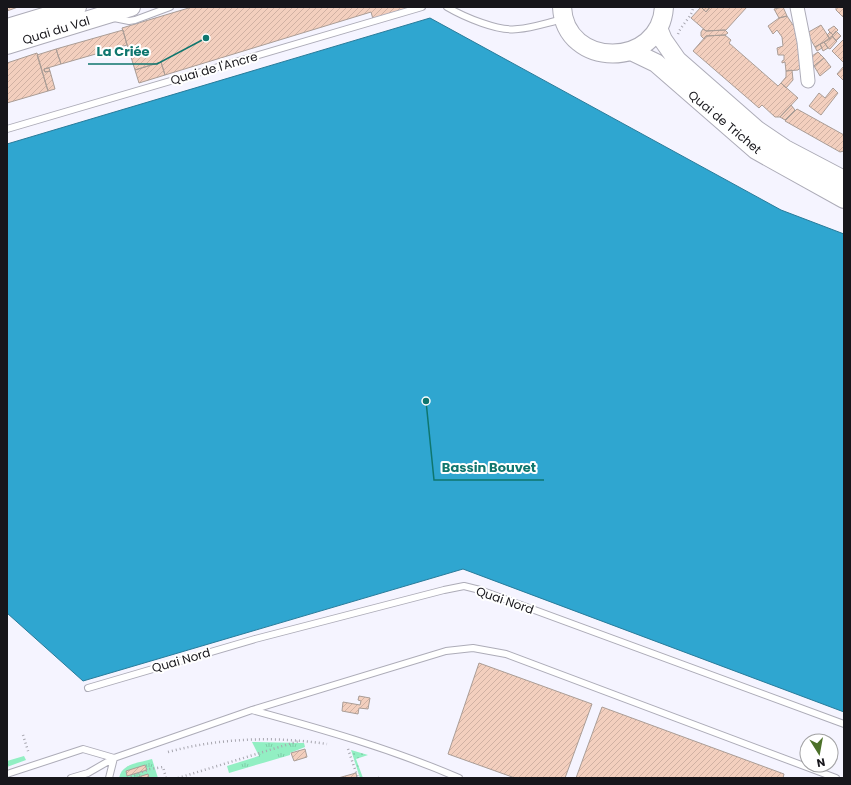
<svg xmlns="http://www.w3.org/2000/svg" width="851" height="785" viewBox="0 0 851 785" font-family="Poppins,sans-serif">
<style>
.grass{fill:url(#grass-tufts)}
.park{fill:url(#park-dots)}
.water{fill:#2fa6d0;stroke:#287b9a}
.building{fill:url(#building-hatch);stroke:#aa9d96}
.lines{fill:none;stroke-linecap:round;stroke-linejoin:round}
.lane-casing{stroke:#adacb8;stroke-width:8}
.street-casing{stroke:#adacb8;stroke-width:15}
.secondary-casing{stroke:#adacb8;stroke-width:20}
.path{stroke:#a7a6af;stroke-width:2.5;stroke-dasharray:1 3;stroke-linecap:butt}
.lane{stroke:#fff;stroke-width:6}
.street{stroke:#fff;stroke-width:13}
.secondary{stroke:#fff;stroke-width:18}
.labels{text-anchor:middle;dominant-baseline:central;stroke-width:4;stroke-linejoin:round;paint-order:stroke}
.street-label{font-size:12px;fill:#17161b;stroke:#fff}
.leader{fill:none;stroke:#0f766e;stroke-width:1.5}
.callout-dot{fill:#0f766e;stroke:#fff;stroke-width:1.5}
.callout-label{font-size:13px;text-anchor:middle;font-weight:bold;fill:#0f766e;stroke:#fff;stroke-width:4;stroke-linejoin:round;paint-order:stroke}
</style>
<defs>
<pattern id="grass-tufts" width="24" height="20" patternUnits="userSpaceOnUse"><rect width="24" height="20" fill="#92efc3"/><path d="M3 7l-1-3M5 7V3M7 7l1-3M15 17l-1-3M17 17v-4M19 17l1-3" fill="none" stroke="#7dcca7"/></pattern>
<pattern id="park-dots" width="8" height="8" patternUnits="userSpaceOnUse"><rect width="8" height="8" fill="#92efc3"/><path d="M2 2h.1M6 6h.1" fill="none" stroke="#7dcca7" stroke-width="1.8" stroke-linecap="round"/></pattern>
<pattern id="building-hatch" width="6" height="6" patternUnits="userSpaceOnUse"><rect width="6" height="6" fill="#f3cfbe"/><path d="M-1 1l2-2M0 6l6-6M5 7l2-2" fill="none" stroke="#d0b1a3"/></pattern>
</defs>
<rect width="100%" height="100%" fill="#f5f4ff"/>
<path class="grass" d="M252,742L304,743L305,747L290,753V755L229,773L227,766L259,756Z
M24,756L26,760L7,767V761Z
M152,759L158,778H119C122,763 139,763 152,759Z"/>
<path class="park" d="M351,750L368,755L356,759L363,778H360Z"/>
<path class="water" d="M430,18L781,210L844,234V712L463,569L83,681L7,613V144Z"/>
<path class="building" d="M7,7H18L7,11Z
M192,7H405V9L373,19L371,12L165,75L161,62L135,70L122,28Z
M701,7L706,12L710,7H747L726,30L706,31L691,18Z
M701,7H710L706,12Z
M783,7L787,16L779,18L774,9Z
M836,7H844V18L836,10Z
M787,16L797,31L803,65L798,70L786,71L785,62L782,63V61L784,60V55H778L777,48L783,46L782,37L777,30L773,34L768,26L779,18Z
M821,25L830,39L815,47L807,33Z
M834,26L838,30L833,35L828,30Z
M703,29L706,31L725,30L728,33L725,35L706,36L704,39L701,36V32Z
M123,30L127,45L61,64L56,49Z
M836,31L841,36L836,41L832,36Z
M830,32L833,35L830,39L827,35Z
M725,35L731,40L729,43L778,86L781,83L798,98L780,117H775L762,105L759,108L693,51L706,36Z
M832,36L837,41L830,49L828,48L824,42Z
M844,39V63L832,51Z
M824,42L828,48L823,51L820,44Z
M820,44L822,48L817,51L815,47Z
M56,49L61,64L44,69L45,72L50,71L55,89L48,91L37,55Z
M818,52L824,58L814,66L809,58Z
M37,53L48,91L7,103V63Z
M824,58L831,67L820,76L814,66Z
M161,62L165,75L139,83L135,70Z
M844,66V81L837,74Z
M49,68L50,71L45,72L44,69Z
M792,70L793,80L786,88L781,83L786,77V71Z
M833,88L838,93L821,115L809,106L819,93L825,98Z
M791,105L795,110L785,120L780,117Z
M797,109L844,135V151L840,152L785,121Z
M479,663L592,704L565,778H515L448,754Z
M359,696L370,698L368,709L359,708L358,714L342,711L343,702L360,705L361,701L358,700Z
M602,707L784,774L783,778H576Z
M305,749L307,757L294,761L291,753Z
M145,765L147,770L127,776L126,771Z
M356,773L357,778H338Z
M148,774L149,778H135Z"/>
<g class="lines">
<g class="lane-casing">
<path id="lane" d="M447,7C464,17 499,32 518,29C533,28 549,22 564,19
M114,18L129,21L135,20L170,7
M7,129L422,7
M88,688L255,639L444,590L464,586L480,590L844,724
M252,710C322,729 392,749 459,778
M7,774L83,749L114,758L88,773L71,778
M109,778L114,758L252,710L446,651L473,648L506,654L836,778"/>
</g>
<g class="street-casing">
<path id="street" d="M797,7L804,42L808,81"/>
</g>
<g class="secondary-casing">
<path id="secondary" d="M562,7C565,69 660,69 664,7
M7,28L77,7
M658,28L663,40L677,60L757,130L785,149L844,180
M7,45L131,7
M631,51L656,63L756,150L844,199"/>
</g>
<path class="path" d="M678,34C681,25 693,16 693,7
M23,735L29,754
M348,749L358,778
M168,752C220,738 274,736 327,744
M127,778L150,769L163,767L166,778
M178,778L299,741
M379,778L380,776"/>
<use href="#lane" class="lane"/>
<use href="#street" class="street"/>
<use href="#secondary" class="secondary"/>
</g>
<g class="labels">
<g class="street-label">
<text transform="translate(56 30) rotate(-17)">Quai du Val</text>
<text transform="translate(214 68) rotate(-16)">Quai de l'Ancre</text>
<text transform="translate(725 122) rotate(40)">Quai de Trichet</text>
<text transform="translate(505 600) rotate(19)">Quai Nord</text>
<text transform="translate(181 660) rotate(-16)">Quai Nord</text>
</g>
</g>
<path class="leader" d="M206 38L157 64H88M426 401L434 480H544"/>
<g class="callout-dot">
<circle cx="206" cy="38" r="4"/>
<circle cx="426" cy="401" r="4"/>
</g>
<g class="callout-label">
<text x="123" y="56">La Criée</text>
<text x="489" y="472">Bassin Bouvet</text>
</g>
<rect width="851" height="785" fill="none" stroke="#17161b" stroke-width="16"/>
<g transform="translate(819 753) rotate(169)"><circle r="19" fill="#ffffff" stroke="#a2a2a4"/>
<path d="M0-3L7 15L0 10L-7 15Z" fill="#4c712a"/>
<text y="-6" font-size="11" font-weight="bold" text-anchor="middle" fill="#17161b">N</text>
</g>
</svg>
